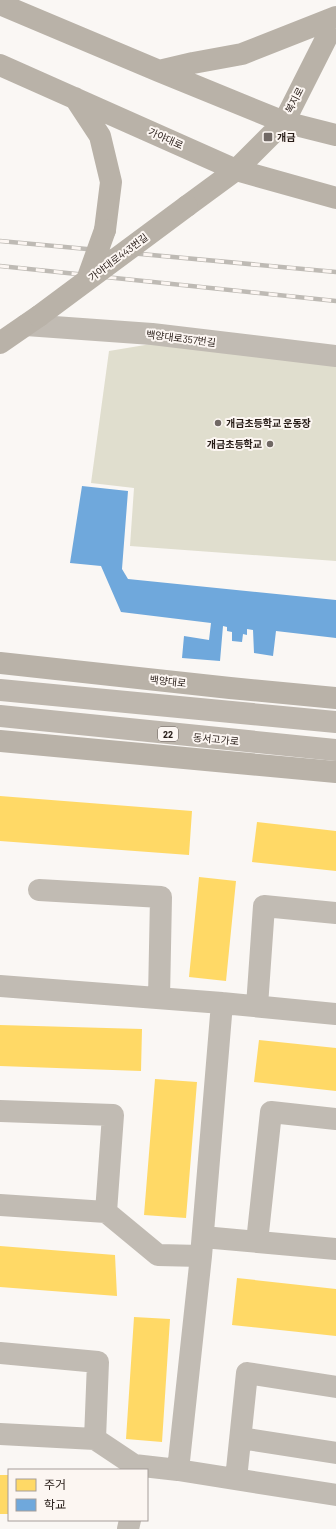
<svg xmlns="http://www.w3.org/2000/svg" width="336" height="1529" viewBox="0 0 336 1529" font-family="Barlow,'Noto Sans KR',sans-serif">
<style>
.garden{fill:#e0dece}
.homes{fill:#ffd966}
.schools{fill:#6fa8dc}
.lines{fill:none;stroke-linecap:round;stroke-linejoin:round}
.minor{stroke:#c1bbb3;stroke-width:22}
.major{stroke:#b9b2a8;stroke-width:22}
.highway{stroke:#beb7ae;stroke-width:22}
.rail-casing{stroke:#bebab4;stroke-width:4.5}
.rail{stroke:#fcf6f2;stroke-width:3;stroke-dasharray:9;stroke-linecap:butt}
.major-bridge{stroke:#b9b2a8;stroke-width:22}
.poi-dot{fill:#706864;stroke:#fcf6f2;stroke-width:1.5}
.labels{text-anchor:middle;dominant-baseline:central;stroke-width:4;stroke-linejoin:round;paint-order:stroke}
.shield{fill:#fcf6f2;stroke:#665d58;stroke-width:1}
.shield-label{font-size:9px;font-weight:bold;fill:#261b16}
.street-label{font-size:10px;fill:#261b16;stroke:#fcf6f2}
.poi-label{font-size:10px;font-weight:bold;fill:#261b16;stroke:#fcf6f2;text-anchor:start}
</style>
<rect width="100%" height="100%" fill="#faf7f4"/>
<path class="garden" d="M163,342L336,364V561L130,546L134,488L91,483L109,351Z"/>
<path class="homes" d="M0,796L192,811L189,855L0,841Z
M257,822L336,831V871L252,862Z
M199,877L236,881L226,981L189,977Z
M0,1025L142,1029L141,1071L0,1066Z
M259,1040L336,1048V1091L254,1082Z
M155,1079L197,1082L186,1218L144,1215Z
M0,1246L115,1255L117,1296L0,1287Z
M237,1278L336,1289V1336L232,1325Z
M134,1317L170,1319L162,1442L126,1439Z
M0,1475H9V1514H0Z"/>
<path class="schools" d="M82,486L128,491L122,569L128,579L336,600V638L276,631L273,656L254,653L253,630L247,629V635L243,634L242,642L232,641V632L227,631V627L223,626L220,661L182,658L184,636L209,640L211,623L121,612L101,566L70,563Z"/>
<g class="lines">
<path class="minor" d="M26,325L152,334L336,356
M39,890L161,897L159,998
M0,986L222,1003L336,1014
M257,1006L264,906L336,913
M0,1111L113,1115L106,1212
M0,1205L106,1212L158,1255L201,1256
M203,1237L336,1249
M257,1242L271,1112L336,1119
M0,1353L98,1362L95,1439
M0,1434L95,1439L134,1465L178,1470L336,1495
M241,1438L336,1453
M178,1470L201,1256L222,1003
M236,1479L247,1373L336,1387
M128,1529L130,1520"/>
<path class="major" d="M0,4L159,71L284,122L336,135
M0,65L236,170L336,198
M159,71L193,63L242,54L336,17
M75,98L100,136L111,182L105,230
M187,206L236,170L284,122L336,19
M0,343L39,316
M0,663L230,688L336,698
M0,741L336,772"/>
<path class="highway" d="M0,690L336,722
M0,716L336,750"/>
<g class="rail-casing">
<path id="rail" d="M0,241L336,272
M0,266L336,301"/>
</g>
<use href="#rail" class="rail"/>
<path class="major-bridge" d="M87,280L105,230
M39,316L187,206"/>
</g>
<g class="poi-dot">
<rect x="263" y="132" width="10" height="10" rx="2"/>
<circle cx="218" cy="423" r="4"/>
<circle cx="270" cy="444" r="4"/>
</g>
<g class="labels">
<rect class="shield" x="158" y="727" width="20" height="14" rx="3"/>
<g class="shield-label">
<text x="168" y="734">22</text>
</g>
<g class="street-label">
<text transform="translate(294 100) rotate(-63)">복지로</text>
<text transform="translate(166 138) rotate(24)">가야대로</text>
<text transform="translate(118 257) rotate(-37)">가야대로443번길</text>
<text transform="translate(181 338) rotate(7)">백양대로357번길</text>
<text transform="translate(168 681) rotate(6)">백양대로</text>
<text transform="translate(216 739) rotate(5)">동서고가로</text>
</g>
<g class="poi-label">
<text x="277" y="137">개금</text>
<text x="226" y="423">개금초등학교 운동장</text>
<text x="262" y="444" text-anchor="end">개금초등학교</text>
</g>
</g>
<rect x="8" y="1469" width="140" height="52" fill="#fcf6f2" stroke="#a69e9a"/>
<rect x="16" y="1479" width="20" height="12" fill="#ffd966" stroke="#a69e9a"/>
<text x="44" y="1489" font-size="12" fill="#261b16">주거</text>
<rect x="16" y="1499" width="20" height="12" fill="#6fa8dc" stroke="#a69e9a"/>
<text x="44" y="1509" font-size="12" fill="#261b16">학교</text>
</svg>
